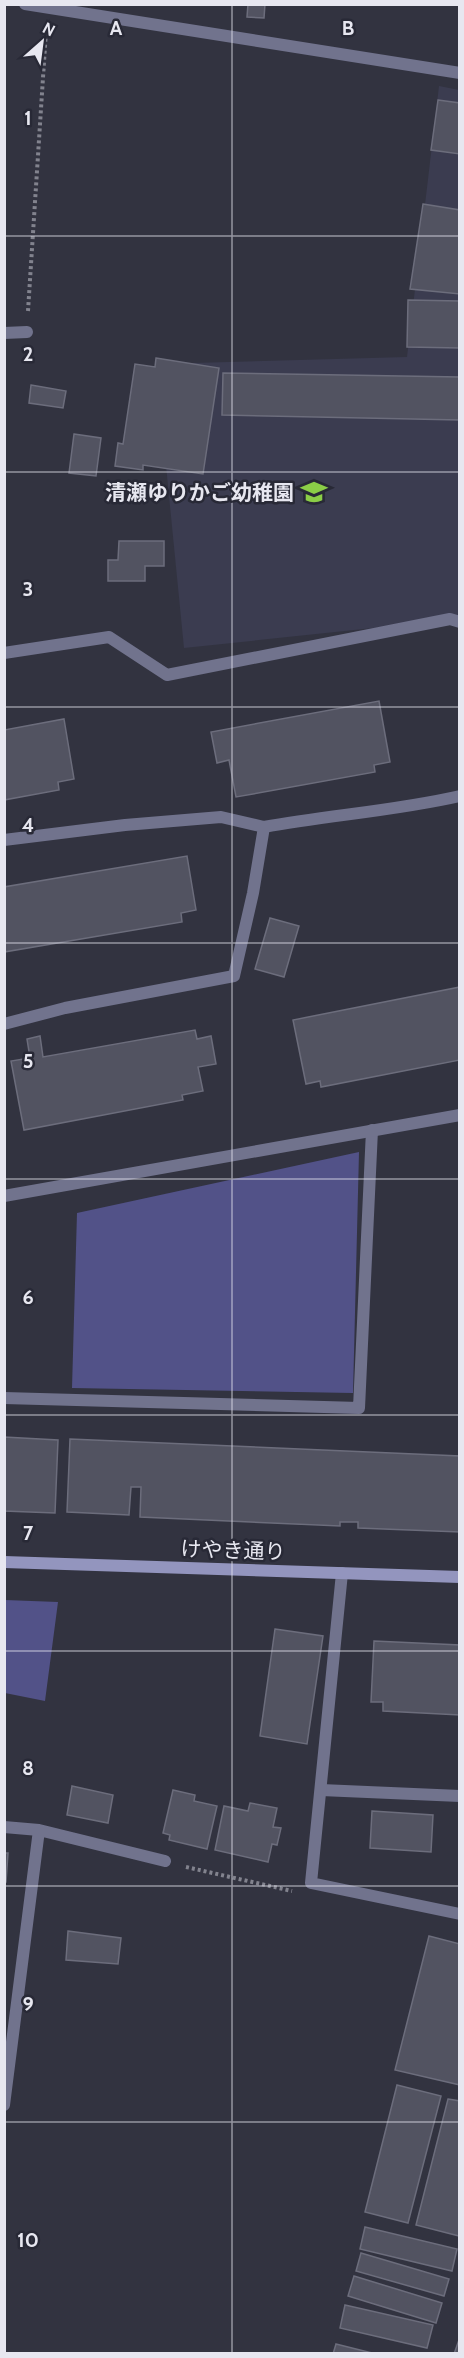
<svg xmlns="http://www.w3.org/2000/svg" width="464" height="2358" viewBox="0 0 464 2358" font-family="Cabin,'Noto Sans JP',sans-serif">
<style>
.built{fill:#3b3c50}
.green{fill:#525288}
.building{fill:#525361;stroke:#6c6d7c;stroke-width:1.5}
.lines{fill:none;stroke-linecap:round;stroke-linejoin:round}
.path{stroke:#82838e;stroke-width:4;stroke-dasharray:3 3;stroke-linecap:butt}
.lane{stroke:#71738d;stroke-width:12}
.street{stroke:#71738d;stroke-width:12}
.secondary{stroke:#9395be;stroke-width:12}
.grid{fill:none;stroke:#e7e7f0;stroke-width:1.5;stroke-opacity:0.55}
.labels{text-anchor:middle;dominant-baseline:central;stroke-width:5;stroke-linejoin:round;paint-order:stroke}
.poi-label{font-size:21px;font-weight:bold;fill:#e7e7f0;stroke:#282936;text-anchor:end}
.street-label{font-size:21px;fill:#e7e7f0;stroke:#282936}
.grid-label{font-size:20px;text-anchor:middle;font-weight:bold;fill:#e7e7f0;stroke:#282936;stroke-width:5;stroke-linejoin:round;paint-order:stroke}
</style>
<rect width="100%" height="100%" fill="#323340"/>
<path class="built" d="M439,86L459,90V619L184,648L156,364L407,357Z"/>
<path class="green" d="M359,1152L353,1393L72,1388L77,1213Z
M5,1600L58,1602L45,1701L5,1693Z"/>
<path class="building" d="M248,4H265L264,18L247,17Z
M438,100L460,103V154L431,150Z
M423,204L460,210V294L410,289Z
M408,300L460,301V348L407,347Z
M156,358L219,368L203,474L143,465V470L115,466L118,443L123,444L135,364L155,367Z
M223,373L460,377V420L222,415Z
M31,385L66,391L63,408L29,403Z
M74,434L101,438L96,476L69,473Z
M119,541H164V566H145V581H108V560H118Z
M379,701L390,762L374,765L375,772L236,797L229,760L217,763L211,732Z
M64,719L74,779L58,782L59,790L4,800V730Z
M187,856L196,910L181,913L182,922L4,952V887Z
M270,918L299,926L284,977L255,969Z
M460,987V1060L321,1087L320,1081L306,1084L293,1020Z
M195,1030L197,1039L211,1036L216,1064L198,1067L203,1091L182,1095L183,1100L24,1130L11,1061L30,1058L27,1039L40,1036L43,1057Z
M4,1437L58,1440L55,1513L4,1511Z
M70,1439L460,1456V1532L358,1528V1522H340V1526L140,1517L141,1487H131L129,1515L67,1512Z
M275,1629L323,1636L307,1744L260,1736Z
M374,1641L460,1645V1715L383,1711V1702H371Z
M72,1786L113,1795L108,1823L67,1815Z
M173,1790L195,1795L194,1801L217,1806L207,1849L169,1840L170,1835L163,1833Z
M250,1803L277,1808L273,1827L281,1828L277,1845L272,1844L268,1862L215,1850L224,1806L248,1811Z
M372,1811L433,1815L431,1852L370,1848Z
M4,1853H8L6,1882H4Z
M68,1931L121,1938L118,1964L66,1960Z
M429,1936L460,1944V2085L395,2070Z
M397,2085L441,2096L408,2223L365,2212Z
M448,2099L460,2101L459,2236L416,2225Z
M365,2227L457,2249L452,2271L360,2249Z
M361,2253L449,2279L444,2296L356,2271Z
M354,2276L442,2303L436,2323L348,2296Z
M345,2305L433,2325L427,2348L340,2328Z
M460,2337V2354H454Z
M336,2344L376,2354H333Z"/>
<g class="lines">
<path class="path" d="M28,311L46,31
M186,1867L292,1891"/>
<path class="lane" d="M4,1398L359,1408L372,1130
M321,1790L460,1796"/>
<path class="street" d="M25,4L460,73
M4,333L27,332
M4,653L109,637L167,675L450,619L460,622
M4,840L125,825L221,817L264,827
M4,1024L65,1008L234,976L253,893L264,827C329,815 395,811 460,796
M4,1196L460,1115
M342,1573L311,1883L460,1914
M4,1827L39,1830L165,1861
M4,2105L39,1830"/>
<path class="secondary" d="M4,1562L460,1577"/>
</g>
<path class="grid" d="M232,4V2354M4,236H460M4,472H460M4,707H460M4,943H460M4,1179H460M4,1415H460M4,1651H460M4,1886H460M4,2122H460"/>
<defs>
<g id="school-bare" transform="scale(2.07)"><path d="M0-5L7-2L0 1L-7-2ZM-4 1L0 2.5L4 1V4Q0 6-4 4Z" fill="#8bce47" stroke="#282936" stroke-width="2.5" paint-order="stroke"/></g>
</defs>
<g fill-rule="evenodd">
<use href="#school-bare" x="314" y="492"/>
</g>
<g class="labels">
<g class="poi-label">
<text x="294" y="492">清瀬ゆりかご幼稚園</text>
</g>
<g class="street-label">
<text transform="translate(233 1550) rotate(2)">けやき通り</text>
</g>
</g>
<g class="grid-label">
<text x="116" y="35">A</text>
<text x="348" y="35">B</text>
<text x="28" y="125">1</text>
<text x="28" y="361">2</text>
<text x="28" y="596">3</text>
<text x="28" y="832">4</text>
<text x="28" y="1068">5</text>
<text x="28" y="1304">6</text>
<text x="28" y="1540">7</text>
<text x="28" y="1775">8</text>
<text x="28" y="2011">9</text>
<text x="28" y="2247">10</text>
</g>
<rect width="464" height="2358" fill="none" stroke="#e7e7f0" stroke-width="12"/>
<g transform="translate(42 42) rotate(28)" stroke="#282936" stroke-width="4.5" paint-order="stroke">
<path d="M0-4.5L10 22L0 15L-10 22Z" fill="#e7e7f0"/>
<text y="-9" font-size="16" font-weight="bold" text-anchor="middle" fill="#e7e7f0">N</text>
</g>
</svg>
